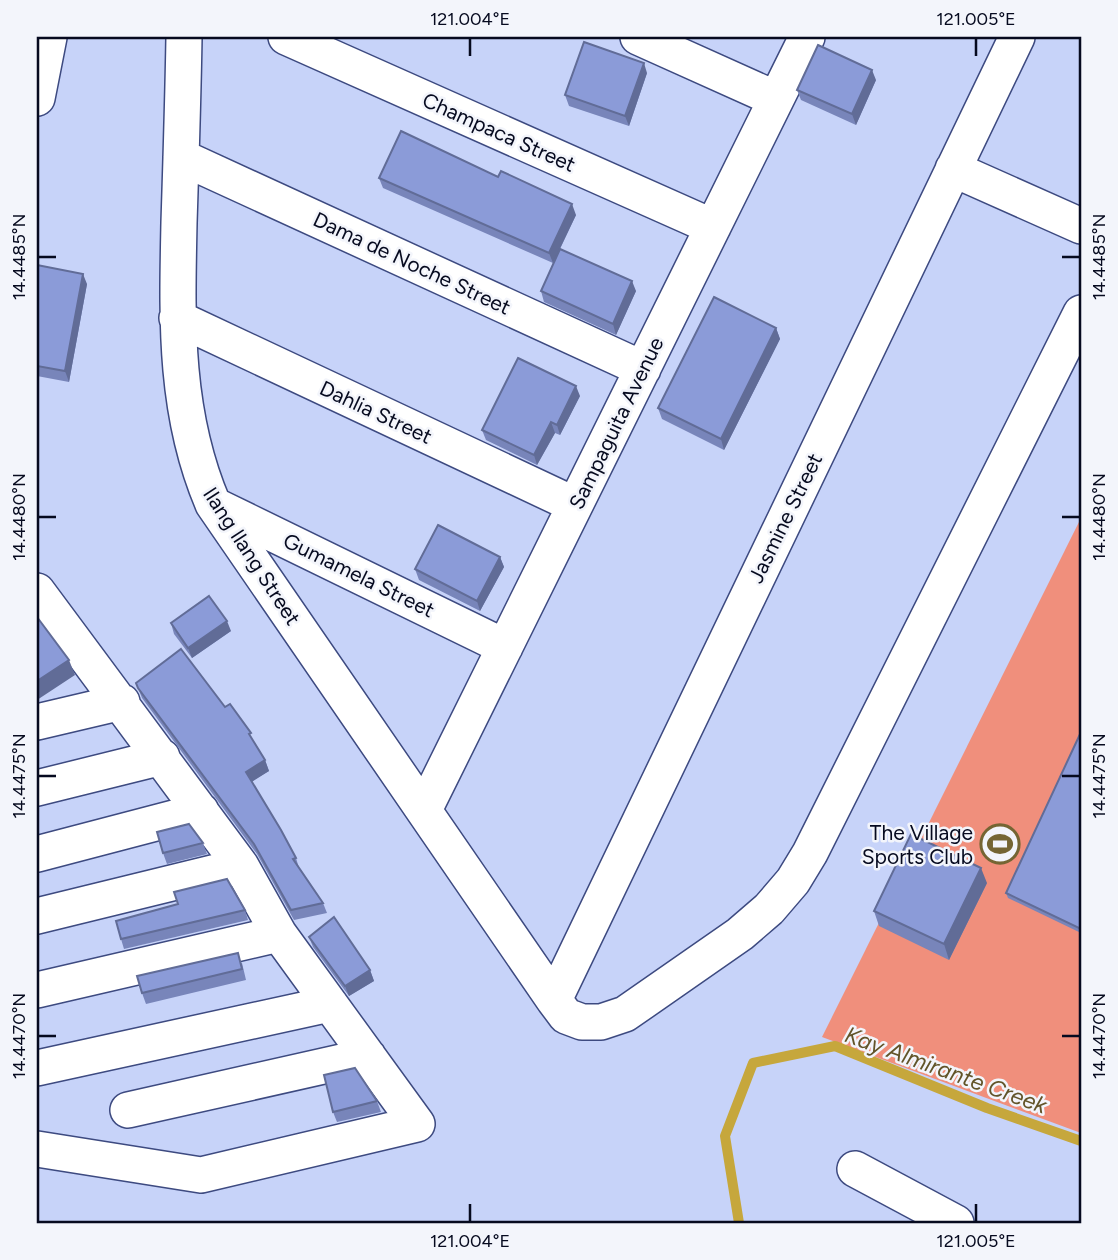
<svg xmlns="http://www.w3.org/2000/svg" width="1118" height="1260" viewBox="0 0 1118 1260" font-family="Figtree,sans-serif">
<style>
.green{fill:#f08f7c}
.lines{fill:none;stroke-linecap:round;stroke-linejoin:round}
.stream{stroke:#c6a73c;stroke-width:10}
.minor-casing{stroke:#3d4a80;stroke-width:38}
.minor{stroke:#fff;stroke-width:35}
.wall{fill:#7885ba}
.shaded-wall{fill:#616c97}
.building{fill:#8b9bd8;stroke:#616c97;stroke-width:2}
.ticks{fill:none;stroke:#060a1f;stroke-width:2.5}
.labels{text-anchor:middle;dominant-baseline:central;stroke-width:5;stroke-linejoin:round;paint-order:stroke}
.street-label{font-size:21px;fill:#060a1f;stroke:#f3f5fb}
.poi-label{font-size:21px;fill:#060a1f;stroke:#f3f5fb;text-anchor:end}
.water-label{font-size:23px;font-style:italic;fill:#625429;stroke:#f3f5fb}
.neatline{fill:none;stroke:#060a1f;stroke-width:2.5}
.ticks-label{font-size:18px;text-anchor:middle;fill:#060a1f}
</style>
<rect width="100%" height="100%" fill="#c7d3f9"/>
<path class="green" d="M1081,518V1133L822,1037Z"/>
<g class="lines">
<path class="stream" d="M739,1223L725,1136L753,1063L835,1046L987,1108L1081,1141"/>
<g class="minor-casing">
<path id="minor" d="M184,37C183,99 181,161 179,223C177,320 174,413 213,504L554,1000L566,1016L582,1022H601L625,1014L740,934L769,909L793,881L810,853L1081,313
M286,37L713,227
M638,37L776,99
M37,98L49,37
M181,157L643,369
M953,169L1081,226
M177,318L575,505
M216,506L505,647
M37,591L241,866L279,934L417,1124L201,1175L37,1149
M37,722L122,702
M37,788L162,757
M424,810L807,37
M37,854L201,811
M37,916L241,866
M37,990L279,934
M554,1000L1017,37
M37,1068L330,1004
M128,1110L368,1056
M855,1169L956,1223"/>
</g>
<use href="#minor" class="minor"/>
</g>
<path class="wall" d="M647,73L629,126L569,106L565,95Z
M876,80L856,125L801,100L797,90Z
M379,178L576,215L560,249L636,291L616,335L544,302L541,291L553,263L383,188Z
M37,265L87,284L69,382L37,376Z
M776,328L780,339L724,450L662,419L658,408Z
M580,396L560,435L555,433L537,465L486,440L482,430Z
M500,557L504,567L480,611L419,580L415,569Z
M171,623L231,631L192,658L174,634Z
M136,683L225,707L255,743L265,760L269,771L252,781L296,858L299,868L323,903L327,913L294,920L257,854L142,698Z
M1081,732V933L1008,898L1006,893Z
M203,843L207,854L167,864L163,853Z
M987,883L949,960L879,926L874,911Z
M178,904L245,910L248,920L124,949L121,939Z
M309,937L370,970L374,981L349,996L313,947Z
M242,963L246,980L146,1004L142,993Z
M377,1101L381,1112L337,1122L333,1112Z"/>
<path class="shaded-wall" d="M644,63L647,73L629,126L625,116Z
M872,70L876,80L856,125L852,114Z
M572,204L576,215L553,263L549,253Z
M83,274L87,284L69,382L65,371Z
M632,281L636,291L616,335L613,324Z
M776,328L780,339L724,450L721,439Z
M576,386L580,396L560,435L557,425Z
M551,422L555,433L537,465L534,455Z
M500,557L504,567L480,611L477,601Z
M227,621L231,631L192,658L188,648Z
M69,660L75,675L37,700V681Z
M265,760L269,771L250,783L246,772Z
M981,868L987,883L949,960L944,944Z
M370,970L374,981L349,996L345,986Z"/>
<path class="building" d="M584,42L644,63L625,116L565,95Z
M818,45L872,70L852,114L797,90Z
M401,131L498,177L501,171L572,204L549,253L379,178Z
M560,249L632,281L613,324L541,291Z
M37,265L83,274L65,371L37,366Z
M714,297L776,328L721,439L658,408Z
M518,358L576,386L557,425L551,422L534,455L482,430Z
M438,525L500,557L477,601L415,569Z
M209,596L227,621L188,648L171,623Z
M37,617L69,660L37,681Z
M181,649L225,707L230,704L251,733L249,734L265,760L246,772L281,830L296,858L293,859L323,903L291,910L254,844L138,688L136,683Z
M1081,732V929L1006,893Z
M189,824L203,843L163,853L157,832Z
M911,834L981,868L944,944L874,911Z
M227,879L245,910L121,939L116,921L178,904L174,892Z
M334,917L370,970L345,986L309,937Z
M238,953L242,969L142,993L137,976Z
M355,1068L377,1101L333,1112L324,1075Z"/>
<path class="ticks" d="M470,38V56M976,38V56M38,257H56M1062,257H1080M38,517H56M1062,517H1080M38,776H56M1062,776H1080M38,1036H56M1062,1036H1080M470,1204V1222M976,1204V1222"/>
<defs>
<g id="stadium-ring" transform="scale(2.0125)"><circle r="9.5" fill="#f3f5fb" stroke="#756533" stroke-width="1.5"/><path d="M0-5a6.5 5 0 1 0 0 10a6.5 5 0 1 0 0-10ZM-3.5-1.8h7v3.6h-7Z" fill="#756533"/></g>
</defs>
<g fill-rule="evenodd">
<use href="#stadium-ring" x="1000" y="844"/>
</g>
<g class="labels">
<g class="street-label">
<text transform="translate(499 132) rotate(24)">Champaca Street</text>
<text transform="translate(412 263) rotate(25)">Dama de Noche Street</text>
<text transform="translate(376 412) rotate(25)">Dahlia Street</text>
<text transform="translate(616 423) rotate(-64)">Sampaguita Avenue</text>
<text transform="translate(785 518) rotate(-64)">Jasmine Street</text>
<text transform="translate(252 556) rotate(57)">Ilang Ilang Street</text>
<text transform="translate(359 575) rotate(26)">Gumamela Street</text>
</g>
<g class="poi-label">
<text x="973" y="832">The Village<tspan x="973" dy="24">Sports Club</tspan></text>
</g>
<g class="water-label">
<text transform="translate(946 1070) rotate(20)">Kay Almirante Creek</text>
</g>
</g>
<rect width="1118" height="1260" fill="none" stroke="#f3f5fb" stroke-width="77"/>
<rect x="38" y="38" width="1042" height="1184" class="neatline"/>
<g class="ticks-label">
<text x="470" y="25">121.004°E</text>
<text x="976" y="25">121.005°E</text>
<text transform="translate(19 257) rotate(-90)" y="6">14.4485°N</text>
<text transform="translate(1099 257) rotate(-90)" y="6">14.4485°N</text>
<text transform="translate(19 517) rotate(-90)" y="6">14.4480°N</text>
<text transform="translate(1099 517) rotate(-90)" y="6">14.4480°N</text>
<text transform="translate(19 776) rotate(-90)" y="6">14.4475°N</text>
<text transform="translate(1099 776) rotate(-90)" y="6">14.4475°N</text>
<text transform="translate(19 1036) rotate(-90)" y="6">14.4470°N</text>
<text transform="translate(1099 1036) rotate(-90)" y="6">14.4470°N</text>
<text x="470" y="1247">121.004°E</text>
<text x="976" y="1247">121.005°E</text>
</g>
</svg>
